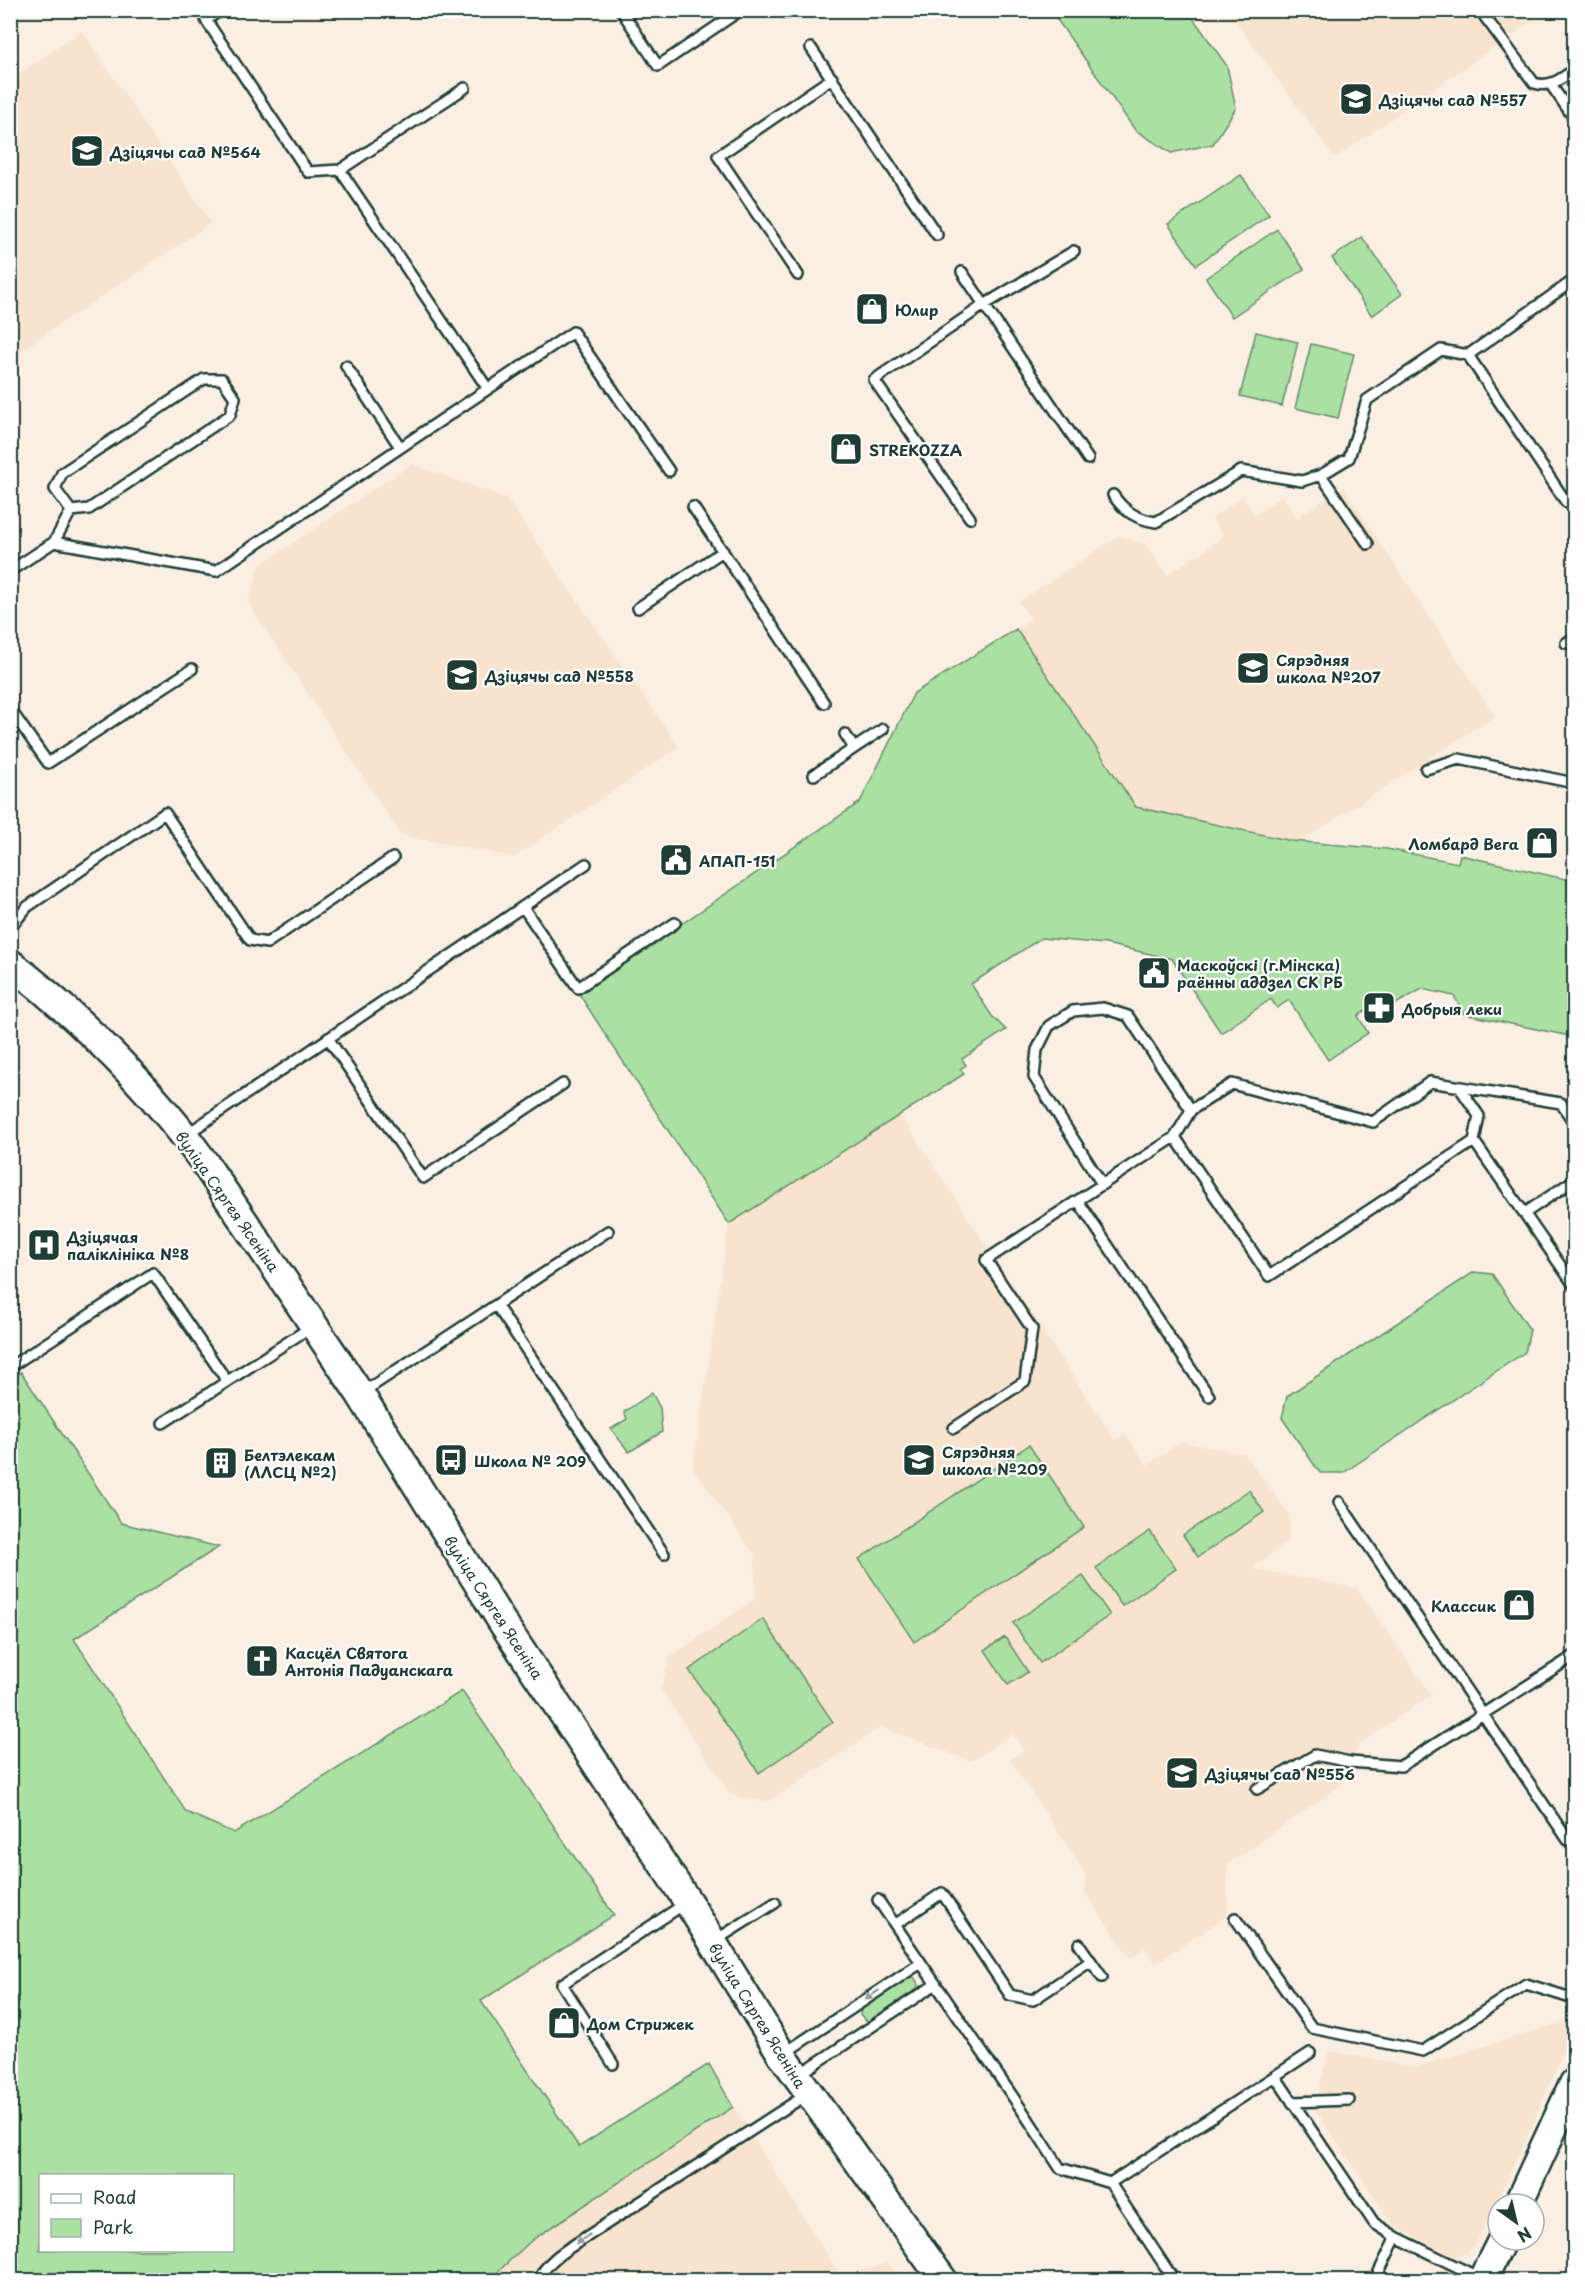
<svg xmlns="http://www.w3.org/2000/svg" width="1585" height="2291" viewBox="0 0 1585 2291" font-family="'Playpen Sans',sans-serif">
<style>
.built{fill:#f8e3cf}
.green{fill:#abe0a3;stroke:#658e6c;stroke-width:1.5;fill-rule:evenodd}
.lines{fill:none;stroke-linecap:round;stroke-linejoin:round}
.service-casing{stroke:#1f3d34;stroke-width:14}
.secondary-casing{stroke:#1f3d34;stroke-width:32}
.service{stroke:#fff;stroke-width:9}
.secondary{stroke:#fff;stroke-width:27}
.oneway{fill:#8f9e9a}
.labels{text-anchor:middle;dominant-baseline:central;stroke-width:4.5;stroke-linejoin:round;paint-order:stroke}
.poi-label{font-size:15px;font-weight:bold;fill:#1f3d34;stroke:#fff;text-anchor:start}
.street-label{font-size:15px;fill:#1f3d34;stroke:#fff}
</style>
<rect width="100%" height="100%" fill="#fbeee3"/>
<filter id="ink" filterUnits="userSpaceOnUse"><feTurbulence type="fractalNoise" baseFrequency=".0167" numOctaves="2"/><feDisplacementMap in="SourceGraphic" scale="12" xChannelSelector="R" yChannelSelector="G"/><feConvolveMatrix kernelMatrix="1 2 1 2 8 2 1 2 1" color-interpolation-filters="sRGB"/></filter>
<g filter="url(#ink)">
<path class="built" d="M1228,11H1546L1335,158Z
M82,31L211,223L11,357V79Z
M412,464L506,498L679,747L514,857L401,835L248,603L260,565Z
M1343,487L1495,716L1298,843L1170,817L1136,807L1017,629L1031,619L1019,602L1119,536L1145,544L1167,575L1224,537L1212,518L1242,497L1255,515L1282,496L1297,518Z
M900,1115L1115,1440L1125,1434L1147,1465L1181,1442L1245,1454L1290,1516L1287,1542L1253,1569L1357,1588L1431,1695L1359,1744L1341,1785L1227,1865V1916L1156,1963L1145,1948L1130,1958L1085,1892L1086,1874L1010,1760L1024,1751L1013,1734L971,1761L881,1727L768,1802L731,1795L661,1689L670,1657L755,1599V1555L693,1468L729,1224Z
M1574,2019L1553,2077L1526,2139L1476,2244L1467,2253L1454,2257L1394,2226L1314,2108L1329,2051L1416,2067Z
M734,2107L841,2277L888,2263L902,2280H492L491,2278L532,2241Z"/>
<path class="green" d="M1051,11H1188L1227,66L1236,108L1213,144L1171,153L1135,130Z
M1241,175L1269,215L1196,265L1168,224Z
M1277,229L1304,269L1232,317L1206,278Z
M1362,237L1402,294L1372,316L1332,258Z
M1256,332L1298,342L1282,406L1240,396Z
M1311,344L1354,354L1338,418L1295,408Z
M1016,629L1136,807L1292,841L1387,849L1458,863L1460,855L1574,881V1037L1464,1014L1454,996L1422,989L1394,1005L1378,1002L1358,1016L1368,1033L1328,1060L1289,1000L1277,1008L1271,999L1221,1033L1172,959L1106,944L1041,938L971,984L992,1016L1006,1030L962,1059L966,1065L960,1069L964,1074L729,1224L579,994L860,802L914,693Z
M1474,1272L1492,1274L1530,1330L1525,1352L1343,1473H1320L1282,1418L1287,1396Z
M21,1372L121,1523L219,1547L74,1639L186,1812L234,1833L462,1691L614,1915L481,2001L579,2147L709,2064L733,2107L532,2240L491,2278V2280H11L10,1378ZM40,2176H232V2250H40Z
M652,1393L660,1408L662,1432L629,1452L611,1429L627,1419L624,1412Z
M1029,1445L1084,1527L914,1642L859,1559Z
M1249,1490L1264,1512L1198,1557L1183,1535Z
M1150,1531L1176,1569L1122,1606L1096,1568Z
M1083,1576L1110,1615L1040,1663L1013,1623Z
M763,1619L833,1722L759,1773L689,1670Z
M1005,1637L1028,1672L1008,1685L985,1650Z
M909,1977H914L918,1984L917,1989L869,2021L865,2020L860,2014L861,2009Z"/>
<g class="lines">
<g class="service-casing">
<path id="service" d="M221,10L206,20L308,172L340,170L465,88
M621,10L658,66L741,10
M785,10L787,13
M1485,17L1534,83C1551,88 1560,79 1574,70
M811,48L937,235
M1551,85L1574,118
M340,170L488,389
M962,272L1088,459
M798,275L718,156L832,78
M1468,355L1574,280
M346,366L400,447
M204,379H222L235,398L230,415L89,509L71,511L55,489L62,473Z
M1321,475L1368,544
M1113,495C1124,511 1136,519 1156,522L1241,471L1302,481L1321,475L1349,458L1367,400L1441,350L1468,355L1566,502L1574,506
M693,507L824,703
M970,518L874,380L984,305L1074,251
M54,542L216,571L573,332L669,471
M10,571L54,542L71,511
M638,608L723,551
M1566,643L1574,638
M10,709L48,763L192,669
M845,734L854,748
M1426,769L1459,759L1574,783
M814,775L883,729
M523,907L578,988L675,923
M10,928L27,907L165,813L250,940L267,943L393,858
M328,1038L423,1178L563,1084
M1460,1088L1479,1116L1474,1141
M187,1134L586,864
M1175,1137L1269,1276L1474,1141L1574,1285
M1102,1184L1034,1077L1037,1050L1049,1026L1073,1011L1103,1008L1128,1016L1191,1110
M1078,1201L1209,1396
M1525,1213L1574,1180
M496,1305L608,1231
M10,1367L153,1273L227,1381
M363,1392L496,1305L664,1554
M163,1423L311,1327
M954,1428L1025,1381L1032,1329L986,1260L1175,1137L1191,1110L1232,1084L1373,1122L1430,1082L1561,1103L1574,1123
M1339,1502L1568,1840
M1257,1789L1315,1755L1350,1762L1401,1766L1574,1656
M878,1900L1024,2113L1060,2168L1110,2183L1174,2280
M1235,1918L1312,2028L1423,2051L1526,1984L1574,1999
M896,1924L942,1893L1010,1995L1033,2000L1091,1961
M716,1940L775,1903
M1079,1944L1102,1977
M783,2054L921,1963
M613,2064L562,1984L686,1903
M800,2074L936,1984
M1275,2076L1310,2053
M1292,2102L1349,2100
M1110,2183L1275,2076L1374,2223L1396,2237L1480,2278
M539,2280C546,2261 566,2250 583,2239L806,2095
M1375,2280L1396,2237"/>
</g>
<g class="secondary-casing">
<path id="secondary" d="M10,963C83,1021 150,1087 204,1162L360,1394L504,1625L688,1902L782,2055L943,2280
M1518,2204L1574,2083
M1482,2280L1502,2240"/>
</g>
<use href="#service" class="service"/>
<use href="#secondary" class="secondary"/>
</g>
<defs><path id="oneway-solid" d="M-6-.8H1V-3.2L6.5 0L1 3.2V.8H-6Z" transform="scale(1.5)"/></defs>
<g class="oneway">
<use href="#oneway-solid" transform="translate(872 1995) rotate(146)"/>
<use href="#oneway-solid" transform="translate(583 2239) rotate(146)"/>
</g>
</g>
<defs>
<g id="school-square" transform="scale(1.725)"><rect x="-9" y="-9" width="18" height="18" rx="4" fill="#1f3d34" stroke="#fff"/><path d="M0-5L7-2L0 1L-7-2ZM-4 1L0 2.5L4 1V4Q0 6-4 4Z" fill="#fff"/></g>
<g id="shop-square" transform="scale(1.725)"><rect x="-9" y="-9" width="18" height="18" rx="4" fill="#1f3d34" stroke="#fff"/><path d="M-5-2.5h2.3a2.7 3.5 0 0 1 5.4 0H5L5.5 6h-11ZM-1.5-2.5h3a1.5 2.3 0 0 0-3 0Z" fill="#fff"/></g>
<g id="civic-square" transform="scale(1.725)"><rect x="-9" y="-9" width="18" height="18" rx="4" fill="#1f3d34" stroke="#fff"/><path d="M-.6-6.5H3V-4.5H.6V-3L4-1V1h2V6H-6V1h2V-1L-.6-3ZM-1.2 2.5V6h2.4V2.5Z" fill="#fff"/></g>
<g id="pharmacy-square" transform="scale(1.725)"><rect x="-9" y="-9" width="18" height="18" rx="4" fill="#1f3d34" stroke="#fff"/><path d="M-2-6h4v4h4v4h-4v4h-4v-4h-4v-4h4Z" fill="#fff"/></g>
<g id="hospital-square" transform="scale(1.725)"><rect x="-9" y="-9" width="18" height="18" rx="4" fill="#1f3d34" stroke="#fff"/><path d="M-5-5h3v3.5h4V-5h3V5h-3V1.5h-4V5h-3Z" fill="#fff"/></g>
<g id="bus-square" transform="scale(1.725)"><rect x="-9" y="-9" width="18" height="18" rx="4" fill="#1f3d34" stroke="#fff"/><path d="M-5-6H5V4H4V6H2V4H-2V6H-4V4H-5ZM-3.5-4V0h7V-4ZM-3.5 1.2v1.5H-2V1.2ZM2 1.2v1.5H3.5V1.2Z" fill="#fff"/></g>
<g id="building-square" transform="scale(1.725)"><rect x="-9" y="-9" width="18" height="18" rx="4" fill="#1f3d34" stroke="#fff"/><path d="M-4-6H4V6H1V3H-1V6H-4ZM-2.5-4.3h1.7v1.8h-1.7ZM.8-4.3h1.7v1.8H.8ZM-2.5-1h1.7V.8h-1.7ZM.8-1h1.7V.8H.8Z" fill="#fff"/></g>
<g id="church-square" transform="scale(1.725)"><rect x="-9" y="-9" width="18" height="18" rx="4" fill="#1f3d34" stroke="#fff"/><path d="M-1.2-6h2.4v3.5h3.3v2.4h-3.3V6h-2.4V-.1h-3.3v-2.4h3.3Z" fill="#fff"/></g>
</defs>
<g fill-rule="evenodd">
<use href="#school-square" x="1356" y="99"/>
<use href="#school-square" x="87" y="151"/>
<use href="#shop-square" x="872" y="309"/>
<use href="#shop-square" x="846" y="449"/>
<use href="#school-square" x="1253" y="668"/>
<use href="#school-square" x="462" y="675"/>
<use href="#shop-square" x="1542" y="843"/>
<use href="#civic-square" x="676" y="860"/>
<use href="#civic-square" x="1154" y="973"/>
<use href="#pharmacy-square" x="1379" y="1008"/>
<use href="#hospital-square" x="44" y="1245"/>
<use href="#bus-square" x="451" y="1460"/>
<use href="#school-square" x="919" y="1460"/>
<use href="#building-square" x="221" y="1463"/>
<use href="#shop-square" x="1519" y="1605"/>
<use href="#church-square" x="262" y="1661"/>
<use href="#school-square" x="1182" y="1773"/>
<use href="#shop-square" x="564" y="2023"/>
</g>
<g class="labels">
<g class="poi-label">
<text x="1379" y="99">Дзіцячы сад №557</text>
<text x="110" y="151">Дзіцячы сад №564</text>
<text x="895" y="309">Юлир</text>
<text x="869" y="449">STREKOZZA</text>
<text x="1276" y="659">Сярэдняя<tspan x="1276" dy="17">школа №207</tspan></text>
<text x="485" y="675">Дзіцячы сад №558</text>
<text x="1519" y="843" text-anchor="end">Ломбард Вега</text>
<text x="699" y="860">АПАП-151</text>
<text x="1177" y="964">Маскоўскі (г.Мінска)<tspan x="1177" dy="17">раённы аддзел СК РБ</tspan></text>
<text x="1402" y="1008">Добрыя леки</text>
<text x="67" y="1236">Дзіцячая<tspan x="67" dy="17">паліклініка №8</tspan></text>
<text x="942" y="1451">Сярэдняя<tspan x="942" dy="17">школа №209</tspan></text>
<text x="244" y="1454">Белтэлекам<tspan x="244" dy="17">(ЛЛСЦ №2)</tspan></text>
<text x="474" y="1460">Школа № 209</text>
<text x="1496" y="1605" text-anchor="end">Классик</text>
<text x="285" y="1652">Касцёл Святога<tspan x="285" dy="17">Антонія Падуанскага</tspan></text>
<text x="1205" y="1773">Дзіцячы сад №556</text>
<text x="587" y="2023">Дом Стрижек</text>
</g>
<g class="street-label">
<text transform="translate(228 1201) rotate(55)">вуліца Сяргея Ясеніна</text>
<text transform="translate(494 1607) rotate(57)">вуліца Сяргея Ясеніна</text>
<text transform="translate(758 2015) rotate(58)">вуліца Сяргея Ясеніна</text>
</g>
</g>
<rect width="1585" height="2291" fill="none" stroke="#fff" stroke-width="36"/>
<rect x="18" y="18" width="1549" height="2255" fill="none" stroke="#1f3d34" stroke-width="2" filter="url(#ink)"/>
<rect x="39" y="2174" width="195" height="78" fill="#ffffff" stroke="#a5b1ae" stroke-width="1.5"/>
<rect x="51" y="2194" width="30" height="9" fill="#ffffff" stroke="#a5b1ae" stroke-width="1.5"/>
<text x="93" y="2204" font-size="18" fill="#1f3d34">Road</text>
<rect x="51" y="2219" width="30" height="18" fill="#abe0a3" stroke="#a5b1ae" stroke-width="1.5"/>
<text x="93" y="2234" font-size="18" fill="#1f3d34">Park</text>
<g transform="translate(1516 2222) rotate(146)"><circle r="28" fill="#ffffff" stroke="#a5b1ae" stroke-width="1.5"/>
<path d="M0-4.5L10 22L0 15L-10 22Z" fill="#1f3d34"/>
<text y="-9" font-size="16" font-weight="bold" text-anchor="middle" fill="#1f3d34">N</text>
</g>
</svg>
